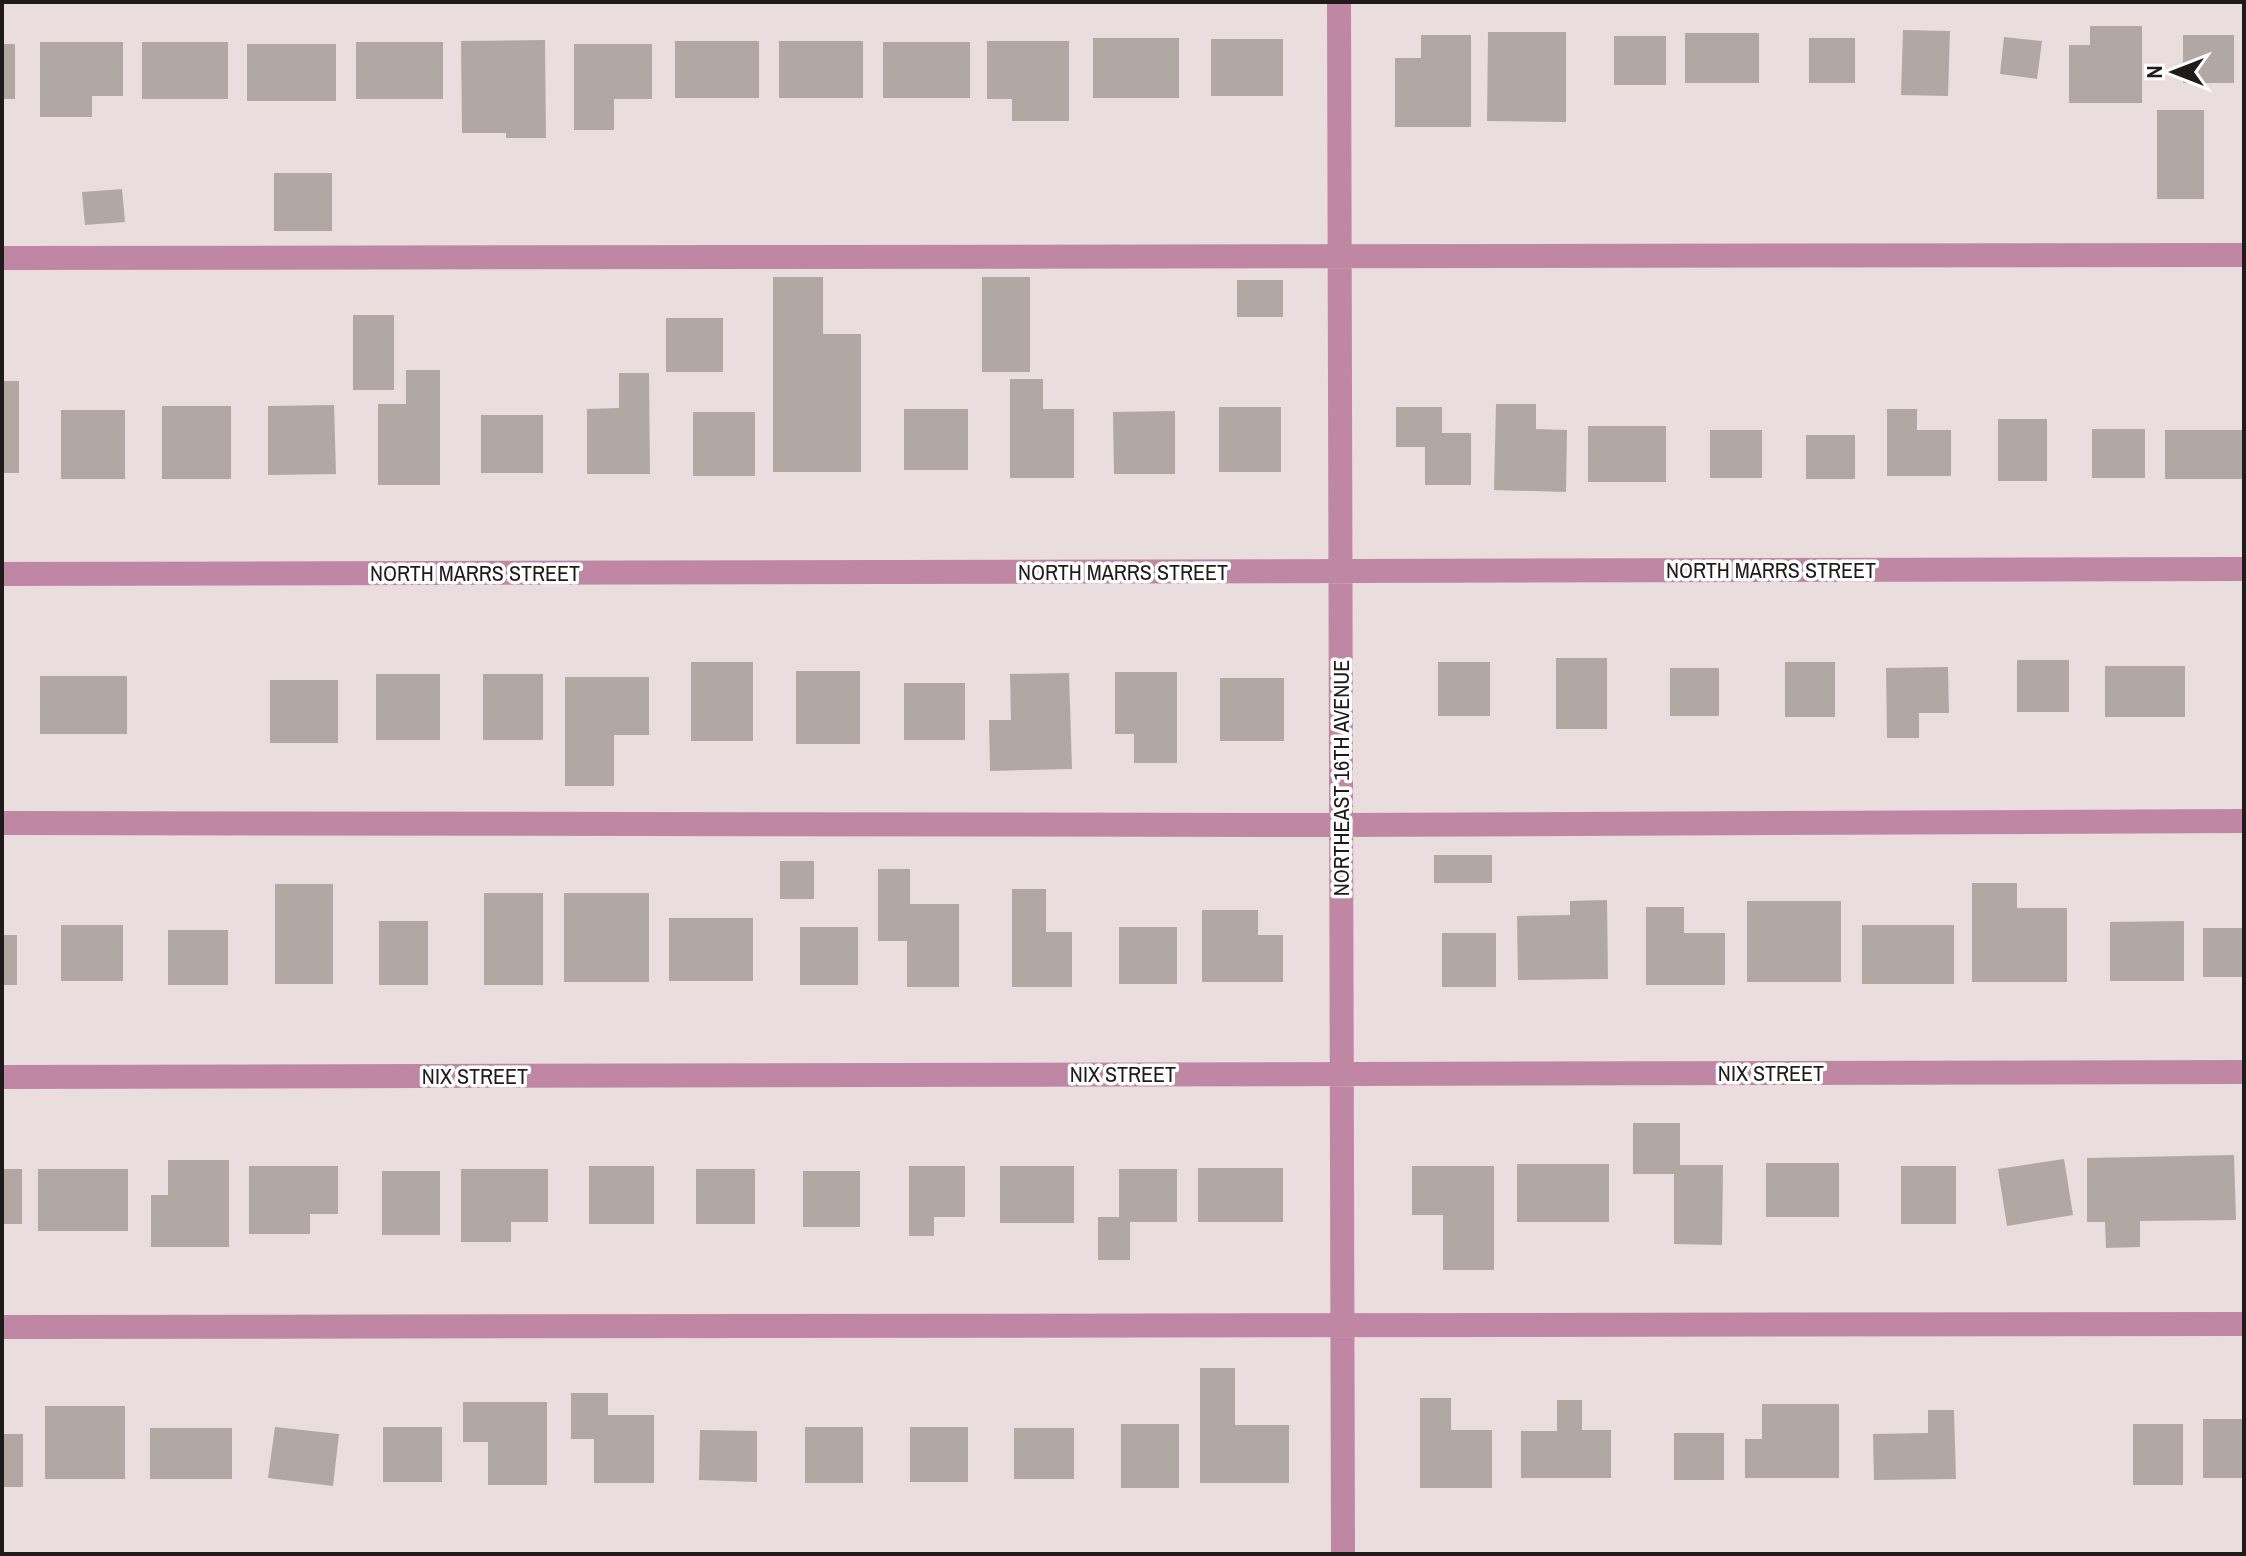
<svg xmlns="http://www.w3.org/2000/svg" width="2246" height="1556" viewBox="0 0 2246 1556" font-family="'Archivo Narrow',sans-serif">
<style>
.building{fill:#b1a8a3}
.lines{fill:none;stroke-linecap:round;stroke-linejoin:round}
.minor{stroke:#c087a4;stroke-width:24}
.labels{text-anchor:middle;dominant-baseline:central;stroke-width:7;stroke-linejoin:round;paint-order:stroke}
.street-label{font-size:22px;fill:#1f1b1a;stroke:#fff}
</style>
<rect width="100%" height="100%" fill="#e9dedd"/>
<path class="building" d="M2090,26H2142V103H2069V45H2090Z
M1903,30L1950,31L1948,96L1901,95Z
M1488,32H1566V122L1487,121Z
M1685,33H1759V83H1685Z
M1421,35H1471V127H1395V58H1421Z
M2183,35H2234V83H2183Z
M1614,36H1666V85H1614Z
M2004,37L2042,41L2037,79L2000,74Z
M1093,38H1179V98H1093Z
M1809,38H1855V83H1809Z
M1211,39H1283V96H1211Z
M545,40L546,138H506V133H462L461,41Z
M675,41H759V98H675Z
M779,41H863V98H779Z
M987,41H1069V121H1012V99H987Z
M40,42H123V96H92V117H40Z
M142,42H228V99H142Z
M356,42H443V99H356Z
M883,42H970V98H883Z
M2,44H15V99H2Z
M247,44H336V101H247Z
M574,44H652V99H614V130H574Z
M2157,110H2204V199H2157Z
M274,173H332V231H274Z
M122,189L125,222L85,225L82,192Z
M773,277H823V334H861V472H773Z
M982,277H1030V372H982Z
M1237,280H1283V317H1237Z
M353,315H394V390H353Z
M666,318H723V372H666Z
M406,370H440V485H378V404H406Z
M619,373H649L650,474H587V409L619,408Z
M1010,379H1043V409H1074V478H1010Z
M2,381H19V473H2Z
M1496,404H1536V429L1567,430L1566,492L1494,490Z
M334,405L336,474L268,475V406Z
M162,406H231V479H162Z
M1219,407H1281V472H1219Z
M1396,407H1442V433H1471V485H1425V447H1396Z
M904,409H968V470H904Z
M1887,409H1917V430H1951V476H1887Z
M61,410H125V479H61Z
M1175,411V474H1114L1113,412Z
M693,412H755V476H693Z
M481,415H543V473H481Z
M1998,419H2047V481H1998Z
M1588,426H1666V482H1588Z
M2092,429H2145V478H2092Z
M1710,430H1762V478H1710Z
M2165,430H2243V479H2165Z
M1806,435H1855V479H1806Z
M1556,658H1607V729H1556Z
M2017,660H2069V712H2017Z
M691,662H753V741H691Z
M1438,662H1490V716H1438Z
M1785,662H1835V717H1785Z
M2105,666H2185V717H2105Z
M1948,667L1949,713H1919V738H1887L1886,668Z
M1670,668H1719V716H1670Z
M796,671H860V744H796Z
M1115,672H1177V763H1134V734H1115Z
M1069,673L1072,769L990,771L989,720H1011L1010,674Z
M376,674H440V740H376Z
M483,674H543V740H483Z
M40,676H127V734H40Z
M565,677H649V735H614V786H565Z
M1220,678H1284V741H1220Z
M270,680H338V743H270Z
M904,683H965V740H904Z
M1434,855H1492V883H1434Z
M780,861H814V899H780Z
M878,869H910V904H959V987H907V941H878Z
M1972,883H2017V908H2067V982H1972Z
M275,884H333V984H275Z
M1012,889H1046V932H1072V987H1012Z
M484,893H543V985H484Z
M564,893H649V982H564Z
M1607,900L1608,979L1518,980L1517,916L1570,915V901Z
M1747,901H1841V982H1747Z
M1646,907H1684V933H1725V985H1646Z
M1202,910H1258V935H1283V982H1202Z
M669,918H753V981H669Z
M379,921H428V985H379Z
M2184,921V981H2110V922Z
M61,925H123V981H61Z
M1862,925H1954V984H1862Z
M800,927H858V985H800Z
M1119,927H1177V984H1119Z
M2203,928H2244V977H2203Z
M168,930H228V985H168Z
M1442,933H1496V987H1442Z
M2,935H17V985H2Z
M1633,1123H1680V1165H1723L1722,1245L1674,1244V1174H1633Z
M2234,1155L2236,1220L2140,1221V1247L2106,1248L2105,1222H2087V1158Z
M2064,1159L2073,1215L2007,1226L1998,1169Z
M168,1160H229V1247H151V1195H168Z
M1766,1163H1839V1217H1766Z
M1517,1164H1609V1222H1517Z
M249,1166H338V1214H310V1234H249Z
M589,1166H654V1224H589Z
M909,1166H965V1217H934V1236H909Z
M1000,1166H1074V1223H1000Z
M1412,1166H1494V1270H1443V1215H1412Z
M1901,1166H1956V1224H1901Z
M1198,1168H1283V1222H1198Z
M2,1169H22V1224H2Z
M38,1169H128V1231H38Z
M461,1169H548V1222H511V1242H461Z
M696,1169H755V1224H696Z
M1119,1169H1177V1222H1130V1260H1098V1217H1119Z
M382,1171H440V1235H382Z
M803,1171H860V1227H803Z
M1200,1368H1235V1425H1289V1483H1200Z
M571,1393H608V1415H654V1483H594V1439H571Z
M1420,1398H1451V1430H1492V1488H1420Z
M1557,1400H1582V1430H1611V1478H1521V1431H1557Z
M463,1402H547V1485H488V1442H463Z
M1762,1404H1839V1478H1745V1439H1762Z
M45,1406H125V1479H45Z
M1928,1410H1954L1956,1479L1874,1480L1873,1434L1928,1433Z
M2203,1419H2244V1478H2203Z
M1121,1424H1179V1488H1121Z
M2133,1424H2183V1485H2133Z
M275,1427L339,1434L333,1486L268,1478Z
M383,1427H442V1482H383Z
M805,1427H863V1483H805Z
M910,1427H968V1482H910Z
M150,1428H232V1479H150Z
M1014,1428H1074V1479H1014Z
M700,1430L757,1431V1482L699,1480Z
M1674,1433H1724V1480H1674Z
M2,1434H23V1487H2Z"/>
<g class="lines">
<path class="minor" d="M1339,2L1343,1554
M2,258L2244,255
M2,574L2244,569
M2,823L1342,825L2244,821
M2,1077L2244,1072
M2,1327L2244,1324"/>
</g>
<g class="labels">
<g class="street-label">
<text x="1771" y="570">NORTH MARRS STREET</text>
<text x="1123" y="572">NORTH MARRS STREET</text>
<text x="475" y="573">NORTH MARRS STREET</text>
<text transform="translate(1341 778) rotate(-90)">NORTHEAST 16TH AVENUE</text>
<text x="1771" y="1073">NIX STREET</text>
<text x="1123" y="1074">NIX STREET</text>
<text x="475" y="1076">NIX STREET</text>
</g>
</g>
<rect width="2246" height="1556" fill="none" stroke="#1f1b1a" stroke-width="8"/>
<g transform="translate(2174 72) rotate(270)" stroke="#ffffff" stroke-width="6" paint-order="stroke">
<path d="M0-6L14 30L0 20L-14 30Z" fill="#1f1b1a"/>
<text y="-12" font-size="22" font-weight="bold" text-anchor="middle" fill="#1f1b1a">N</text>
</g>
</svg>
